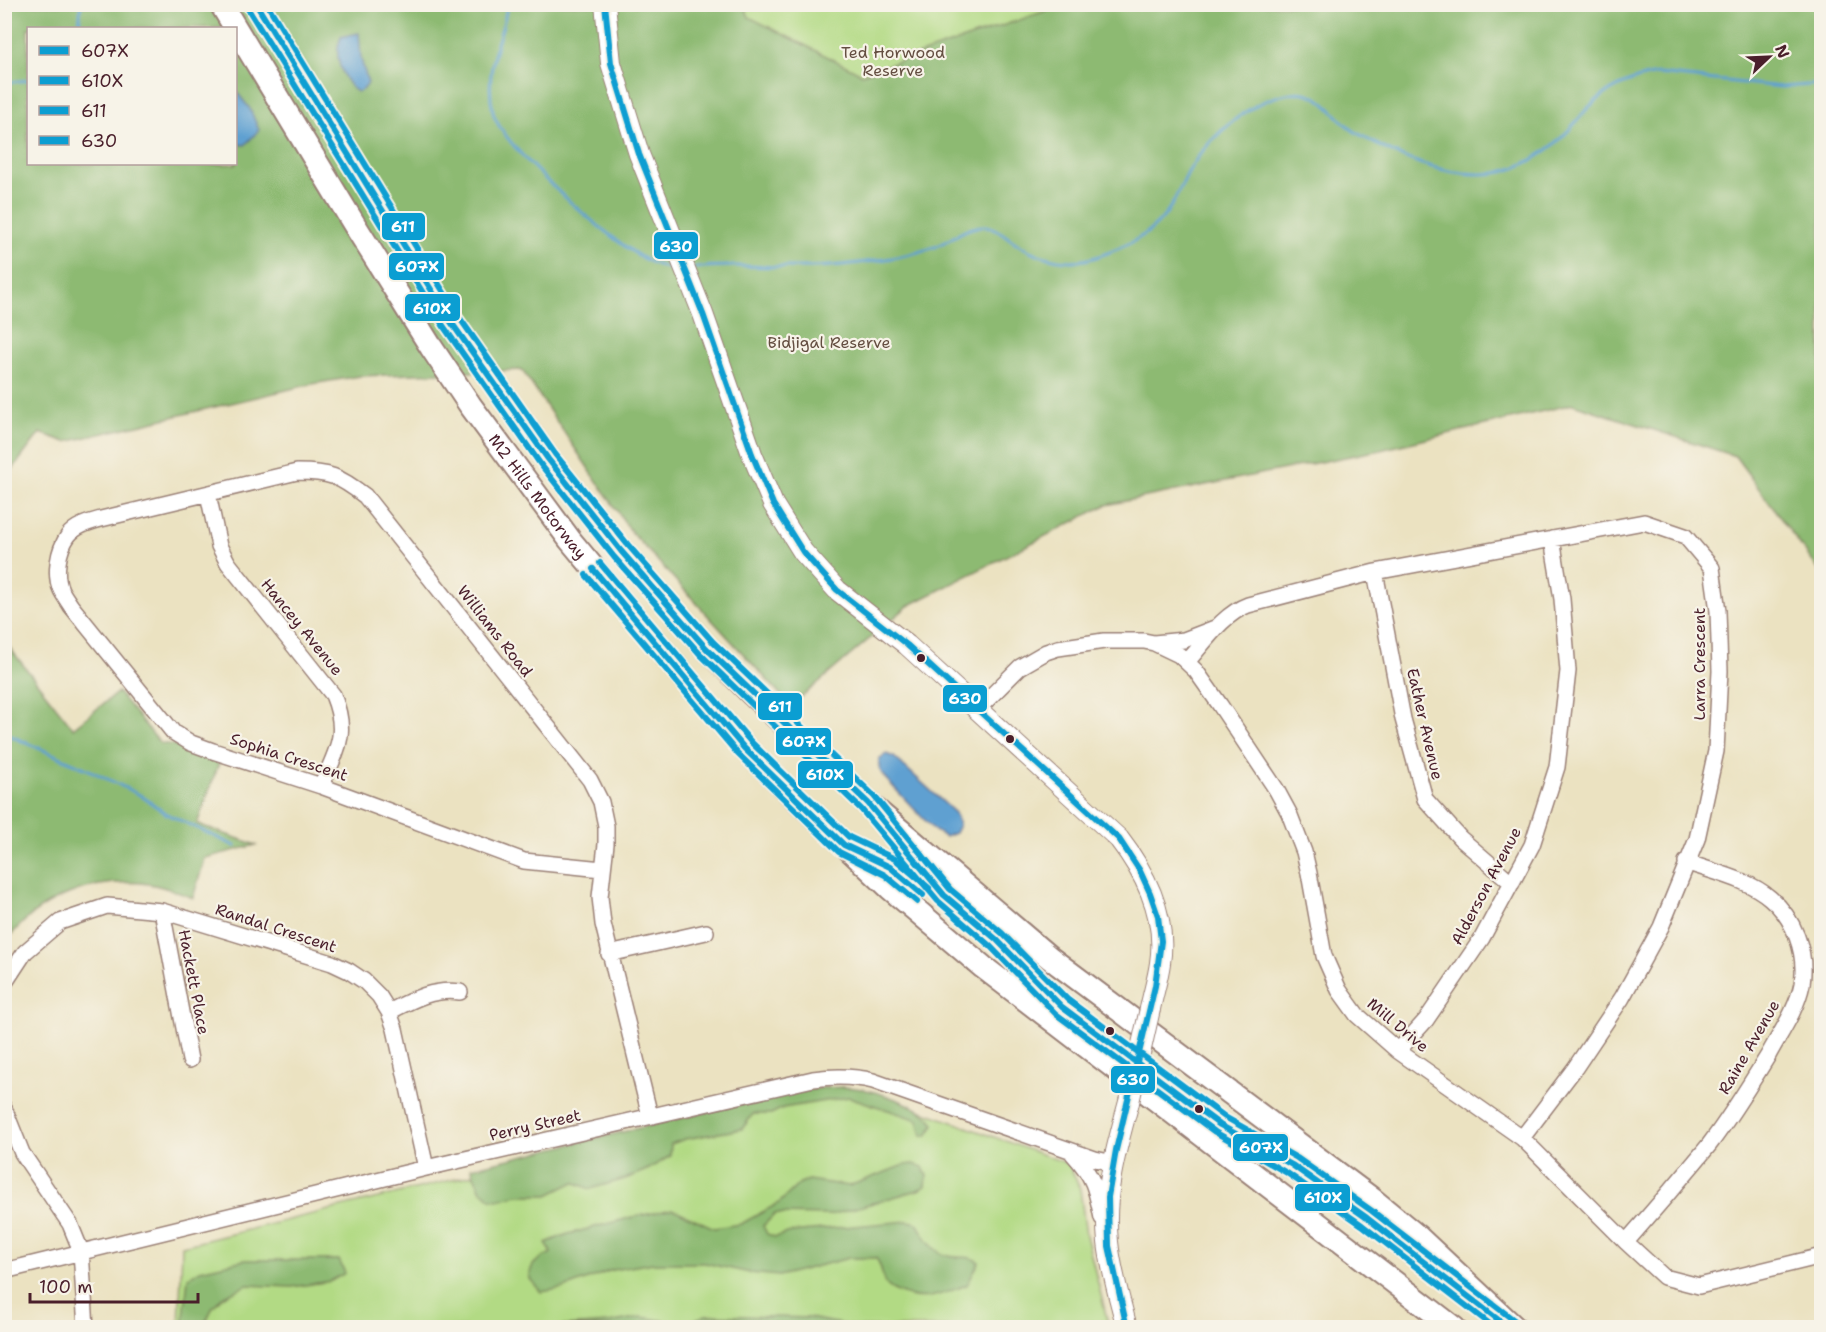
<svg xmlns="http://www.w3.org/2000/svg" width="1826" height="1332" viewBox="0 0 1826 1332" font-family="'Shantell Sans',sans-serif">
<style>
.green{fill:#b2da84;stroke:#7e7c58;stroke-width:1.5}
.forest{fill:#8dba72;stroke:#6c6c4e;stroke-width:1.5;fill-rule:evenodd}
.water{fill:#5ea0d1;stroke:#54607e;stroke-width:1.5}
.lines{fill:none;stroke-linecap:round;stroke-linejoin:round}
.stream{stroke:#5ea0d1;stroke-width:3}
.minor-casing{stroke:#9a8076;stroke-width:18}
.major-casing{stroke:#9a8076;stroke-width:22}
.highway-casing{stroke:#9a8076;stroke-width:26}
.minor{stroke:#fff;stroke-width:15}
.major{stroke:#fff;stroke-width:20}
.highway{stroke:#fff;stroke-width:22}
.major-bridge-casing{stroke:#9a8076;stroke-width:22;stroke-linecap:butt}
.major-bridge{stroke:#fff;stroke-width:20}
.bus-1-casing{stroke:#f7f3e8;stroke-width:10}
.bus-2-casing{stroke:#f7f3e8;stroke-width:10}
.bus-3-casing{stroke:#f7f3e8;stroke-width:10}
.bus-4-casing{stroke:#f7f3e8;stroke-width:10}
.bus-1{stroke:#0b9ed2;stroke-width:6}
.bus-2{stroke:#0b9ed2;stroke-width:6}
.bus-3{stroke:#0b9ed2;stroke-width:6}
.bus-4{stroke:#0b9ed2;stroke-width:6}
.bus-dot{fill:#4a1f2b;stroke:#f7f3e8;stroke-width:2}
.labels{text-anchor:middle;dominant-baseline:central;stroke-width:4.5;stroke-linejoin:round;paint-order:stroke}
.park-label{font-size:16px;fill:#644e41;stroke:#f7f3e8}
.street-label{font-size:16px;fill:#4a1f2b;stroke:#f7f3e8}
.line-badge{stroke:#f7f3e8;stroke-width:2}
.badge-label{font-size:16px;text-anchor:middle;font-weight:bold;fill:#fff}
</style>
<rect width="100%" height="100%" fill="#f7f3e8"/>
<filter id="ink" filterUnits="userSpaceOnUse"><feTurbulence type="fractalNoise" baseFrequency=".0167" numOctaves="2"/><feDisplacementMap in="SourceGraphic" scale="12" xChannelSelector="R" yChannelSelector="G"/><feConvolveMatrix kernelMatrix="1 2 1 2 8 2 1 2 1" color-interpolation-filters="sRGB"/></filter>
<filter id="wash" filterUnits="userSpaceOnUse"><feTurbulence type="fractalNoise" baseFrequency=".008" numOctaves="4" result="noise"/><feDisplacementMap in="SourceGraphic" scale="24" xChannelSelector="R" yChannelSelector="G"/><feGaussianBlur stdDeviation="1.35" result="paint"/><feColorMatrix in="noise" values="0 0 0 0 0 0 0 0 0 0 0 0 0 0 0 0 0 1.4 0 .05"/><feComposite in="paint" operator="in"/></filter>
<g filter="url(#wash)">
<rect width="100%" height="100%" fill="#ebe2c1"/>
<path class="green" d="M733,5H1165L889,122L776,66Z
M842,1087L878,1095L1069,1164L1080,1189L1086,1235L1109,1327L179,1328L182,1246L802,1094Z"/>
<path class="forest" d="M5,5H744L749,17L862,74L1063,5H1821V573L1735,456L1573,404L1380,450L1106,505L908,606L791,706L632,533L522,370L360,376L312,384L66,442L40,433L5,479ZM28,28H236V164H28Z
M5,642L73,728L118,692L160,743L175,745L191,754L219,763L197,824L256,845L205,858L193,898C179,893 164,886 149,884C94,877 37,898 5,943Z
M821,1088C832,1088 844,1086 855,1088C873,1090 929,1107 934,1125L927,1136L922,1135L918,1120L849,1097L783,1108L771,1114H753L742,1129L685,1139L671,1144L670,1156L649,1169L625,1179L590,1189L574,1182L548,1195H518L497,1200L491,1199L480,1189L471,1168L778,1095Z
M914,1164L923,1167L927,1176L926,1186L918,1190L831,1215L775,1214L763,1226L767,1234L775,1237L791,1232L908,1221L917,1223C927,1240 934,1256 956,1257C966,1258 971,1256 979,1262L967,1285C941,1294 925,1304 898,1292C893,1290 889,1288 886,1284C881,1277 883,1267 876,1258H849L779,1276L750,1273L705,1263H653L612,1270L564,1288L541,1292L530,1279C529,1263 538,1260 551,1253L546,1243L565,1235L633,1217L673,1209L714,1228L741,1224L779,1203L800,1183L808,1180L849,1186L904,1165Z
M244,1260H339L345,1273L331,1281L292,1287L247,1285L222,1297L213,1307L203,1327H183L188,1278L200,1270Z
M706,1315L809,1318L856,1327H552L609,1323L641,1317L684,1324Z"/>
<path class="water" d="M359,33L361,59L368,83L364,89L358,92C345,86 336,61 338,47C338,44 340,41 341,37Z
M236,91L250,109L259,130L245,145L236,144Z
M886,754L894,757L955,813L959,825L955,833L945,837L935,831L884,777C880,771 878,767 879,759Z"/>
<g class="lines">
<path class="stream" d="M507,4C506,19 501,31 497,44C491,65 488,91 493,112C501,148 616,246 650,262C659,266 668,269 677,269
M79,28L81,4
M4,83L28,80
M693,268C729,263 767,268 804,267C833,267 863,263 892,258C906,255 921,252 935,247C951,240 968,225 986,226C998,228 1009,239 1019,245C1043,260 1072,266 1099,256C1120,249 1146,237 1161,220C1175,204 1181,185 1191,167C1211,135 1253,99 1291,93C1322,88 1332,116 1354,131C1394,157 1448,179 1496,173C1522,169 1550,151 1567,132C1575,124 1581,115 1589,107C1608,89 1633,78 1658,74L1782,87L1822,84
M4,733L87,769L140,795L167,814L235,846"/>
</g>
</g>
<g filter="url(#ink)">
<g class="lines">
<g class="minor-casing">
<path id="minor" d="M208,494L219,546L228,563L333,695C349,734 337,750 321,786
M1375,572L1403,719L1425,799L1460,838L1512,883
M1154,643L1184,640L1215,628
M1187,662C1205,642 1223,614 1248,605L1375,572L1644,522L1685,536L1712,568L1718,611L1720,671L1716,751L1697,839L1661,927L1622,998L1575,1068L1522,1138
M978,709L1020,667L1046,652L1058,648L1104,641H1144L1154,643L1179,655L1196,671L1220,705L1276,789L1289,813L1304,852L1309,873L1324,956L1339,990L1357,1015L1398,1051L1522,1138L1626,1242L1664,1277L1699,1286L1822,1256
M602,869L524,861L321,786L213,751L191,743L173,732L71,606C68,601 64,596 61,590C54,574 58,550 68,536C75,526 90,522 101,519L297,472C330,472 339,476 365,496L590,780L601,802L606,826V844L600,897L603,924L650,1116
M162,911L190,1060
M609,954L706,932
M4,984L25,952L60,922L107,906L162,911L332,963L349,971L364,981L379,996L389,1012L395,1029L426,1168
M389,1012C412,1000 433,988 460,992
M1398,1051L1426,1020L1482,938L1532,845L1557,767L1568,671L1562,599L1552,539
M4,1108L22,1153L70,1224L81,1251L86,1328
M1073,1154C1094,1177 1096,1188 1102,1218
M1626,1242C1654,1210 1682,1178 1709,1145C1731,1116 1750,1085 1769,1054C1781,1032 1797,1009 1802,984C1807,952 1794,918 1770,898C1748,879 1713,872 1686,862
M4,1271L426,1168L813,1079C834,1076 853,1076 873,1081L1095,1159L1113,1163"/>
</g>
<g class="major-casing">
<path id="major" d="M605,4L611,63L639,154L703,314L752,454L773,504L803,552L837,590L907,645L1119,839C1146,874 1167,917 1160,963C1158,978 1153,994 1150,1009
M1127,1328C1120,1300 1111,1271 1108,1242C1103,1194 1116,1149 1129,1102"/>
</g>
<g class="highway-casing">
<g id="highway">
<path id="s1" d="M221,4L354,224L431,347L470,405L570,540L744,748L801,804L890,888L983,967L1454,1328"/>
<path d="M256,4L412,259L451,322L505,399L548,459L621,551L706,648L752,694L868,803L1050,958L1372,1199L1418,1237L1515,1328"/>
</g>
</g>
<use href="#minor" class="minor"/>
<use href="#major" class="major"/>
<use href="#highway" class="highway"/>
<g class="major-bridge-casing">
<path id="major-bridge" d="M1129,1102L1150,1009"/>
</g>
<use href="#major-bridge" class="major-bridge"/>
<g class="bus-1-casing">
<path id="bus-1" d="M256,4L451,322L548,459L621,551L706,648L868,803L944,895L996,939L1062,1007L1220,1125L1292,1165L1367,1218L1509,1328
M593,569L744,748L844,845L890,867L923,895"/>
</g>
<g class="bus-2-casing">
<path id="bus-2" d="M248,9L444,327L541,465L614,557L700,654L861,809L938,901L990,946L1056,1014L1215,1132L1287,1173L1362,1225L1495,1328
M586,575L738,754L839,852L885,875L917,902"/>
</g>
<g class="bus-3-casing">
<path id="bus-3" d="M267,4L459,317L555,454L628,545L713,642L874,796L950,889L1002,933L1068,1000L1225,1117L1297,1158L1372,1211L1515,1321
M600,563L751,742L849,837L895,859L929,888"/>
</g>
<g class="bus-4-casing">
<path id="bus-4" d="M605,4L611,63L639,154L703,314L752,454L773,504L803,552L837,590L907,645L1119,839L1140,871L1150,893L1158,916L1161,941L1155,986L1116,1150L1108,1197L1109,1246L1127,1328"/>
</g>
<use href="#bus-1" class="bus-1"/>
<use href="#bus-2" class="bus-2"/>
<use href="#bus-3" class="bus-3"/>
<use href="#bus-4" class="bus-4"/>
</g>
</g>
<g class="bus-dot">
<circle cx="921" cy="658" r="5"/>
<circle cx="1010" cy="739" r="5"/>
<circle cx="1110" cy="1031" r="5"/>
<circle cx="1199" cy="1109" r="5"/>
</g>
<g class="labels">
<g class="park-label">
<text x="893" y="52">Ted Horwood<tspan x="893" dy="18">Reserve</tspan></text>
<text x="829" y="342">Bidjigal Reserve</text>
</g>
<g class="street-label">
<text stroke="none"><textPath href="#s1" startOffset="586">M2 Hills Motorway</textPath></text>
<text transform="translate(302 627) rotate(51)">Hancey Avenue</text>
<text transform="translate(495 631) rotate(52)">Williams Road</text>
<text transform="translate(1699 664) rotate(-90)">Larra Crescent</text>
<text transform="translate(1425 724) rotate(77)">Eather Avenue</text>
<text transform="translate(289 757) rotate(18)">Sophia Crescent</text>
<text transform="translate(1486 886) rotate(-62)">Alderson Avenue</text>
<text transform="translate(276 928) rotate(18)">Randal Crescent</text>
<text transform="translate(194 982) rotate(79)">Hackett Place</text>
<text transform="translate(1398 1025) rotate(40)">Mill Drive</text>
<text transform="translate(1749 1047) rotate(-60)">Raine Avenue</text>
<text transform="translate(535 1125) rotate(-13)">Perry Street</text>
</g>
</g>
<g class="line-badge">
<rect x="381" y="212" width="45" height="29" rx="6" fill="#0b9ed2"/>
<rect x="653" y="231" width="46" height="29" rx="6" fill="#0b9ed2"/>
<rect x="388" y="252" width="57" height="29" rx="6" fill="#0b9ed2"/>
<rect x="404" y="293" width="57" height="29" rx="6" fill="#0b9ed2"/>
<rect x="942" y="684" width="46" height="29" rx="6" fill="#0b9ed2"/>
<rect x="757" y="692" width="46" height="29" rx="6" fill="#0b9ed2"/>
<rect x="775" y="727" width="57" height="29" rx="6" fill="#0b9ed2"/>
<rect x="797" y="760" width="57" height="29" rx="6" fill="#0b9ed2"/>
<rect x="1110" y="1065" width="46" height="29" rx="6" fill="#0b9ed2"/>
<rect x="1232" y="1133" width="57" height="29" rx="6" fill="#0b9ed2"/>
<rect x="1294" y="1183" width="57" height="29" rx="6" fill="#0b9ed2"/>
</g>
<g class="badge-label">
<text x="403" y="232">611</text>
<text x="676" y="252">630</text>
<text x="417" y="272">607X</text>
<text x="432" y="314">610X</text>
<text x="965" y="704">630</text>
<text x="780" y="712">611</text>
<text x="804" y="747">607X</text>
<text x="825" y="780">610X</text>
<text x="1133" y="1085">630</text>
<text x="1261" y="1153">607X</text>
<text x="1323" y="1203">610X</text>
</g>
<rect width="1826" height="1332" fill="none" stroke="#f7f3e8" stroke-width="24"/>
<rect x="27" y="27" width="210" height="138" fill="#f7f3e8" stroke="#b29e9c" stroke-width="1.5"/>
<rect x="39" y="46" width="30" height="9" fill="#0b9ed2" stroke="#b29e9c" stroke-width="1.5"/>
<text x="81" y="57" font-size="18" fill="#4a1f2b">607X</text>
<rect x="39" y="76" width="30" height="9" fill="#0b9ed2" stroke="#b29e9c" stroke-width="1.5"/>
<text x="81" y="87" font-size="18" fill="#4a1f2b">610X</text>
<rect x="39" y="106" width="30" height="9" fill="#0b9ed2" stroke="#b29e9c" stroke-width="1.5"/>
<text x="81" y="117" font-size="18" fill="#4a1f2b">611</text>
<rect x="39" y="136" width="30" height="9" fill="#0b9ed2" stroke="#b29e9c" stroke-width="1.5"/>
<text x="81" y="147" font-size="18" fill="#4a1f2b">630</text>
<g transform="translate(1769 57) rotate(67)" stroke="#f7f3e8" stroke-width="4.5" paint-order="stroke">
<path d="M0-4.5L10 22L0 15L-10 22Z" fill="#4a1f2b"/>
<text y="-9" font-size="16" font-weight="bold" text-anchor="middle" fill="#4a1f2b">N</text>
</g>
<path d="M30 1293v9h168v-9" fill="none" stroke="#4a1f2b" stroke-width="3"/>
<text x="39" y="1293" font-size="18" fill="#4a1f2b" stroke="#f7f3e8" stroke-width="4.5" paint-order="stroke">100 m</text>
</svg>
